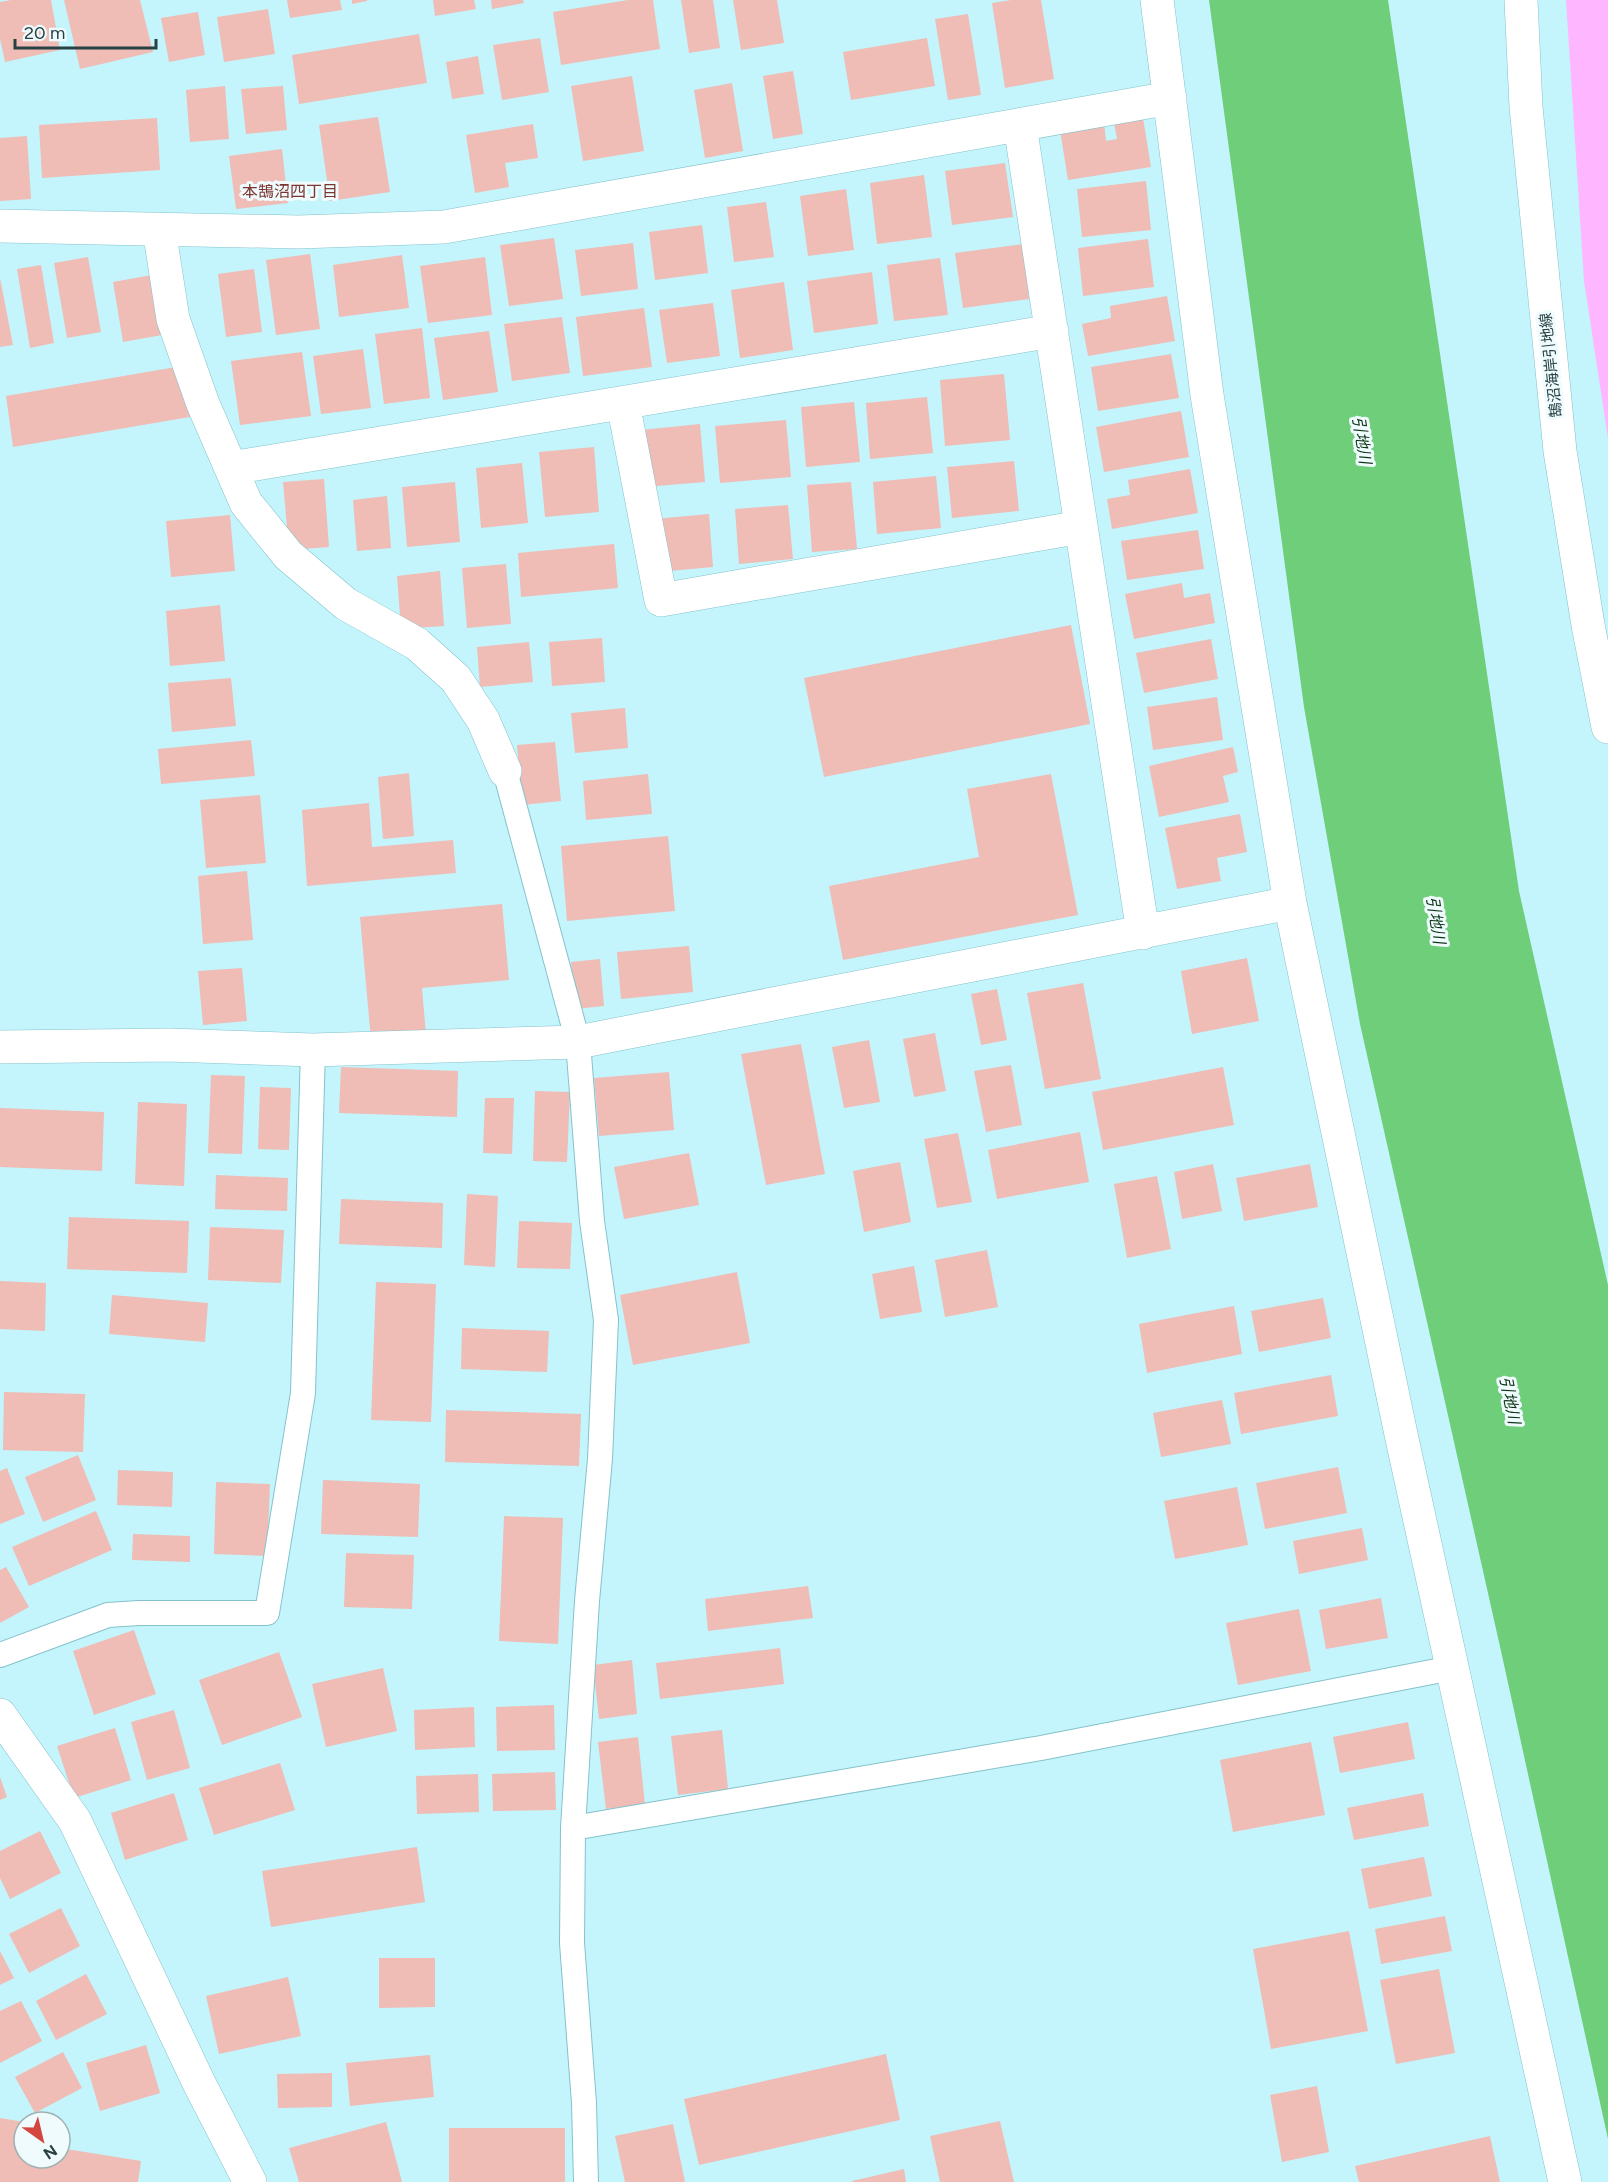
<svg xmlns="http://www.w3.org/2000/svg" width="1608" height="2182" viewBox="0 0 1608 2182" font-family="Figtree,'Noto Sans JP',sans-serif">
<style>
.green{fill:#feb6ff}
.water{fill:#6fce7a}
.building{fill:#efbcb6}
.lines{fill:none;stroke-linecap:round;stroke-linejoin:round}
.lane-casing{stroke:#85c2ca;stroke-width:26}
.street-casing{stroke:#85c2ca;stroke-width:34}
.secondary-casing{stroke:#85c2ca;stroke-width:34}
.lane{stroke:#fff;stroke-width:24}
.street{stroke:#fff;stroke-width:33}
.secondary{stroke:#fff;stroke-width:33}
.labels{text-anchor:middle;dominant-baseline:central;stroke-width:6;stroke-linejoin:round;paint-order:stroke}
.street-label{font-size:15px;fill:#284144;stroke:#effbfc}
.neighbourhood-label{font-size:16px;fill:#7c3530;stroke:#effbfc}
.water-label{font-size:16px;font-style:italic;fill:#0b3212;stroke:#effbfc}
</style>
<rect width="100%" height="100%" fill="#c4f5fc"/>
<path class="green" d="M1566,0H1608V438L1584,281Z"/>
<path class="water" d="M1209,0H1388L1519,891L1608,1285V2139L1501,1651L1360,1024L1304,707Z"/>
<path class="building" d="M11,0H51L60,50L5,62L0,39V2Z
M64,0H140L153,52L80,69Z
M287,0H340L342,10L290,18Z
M352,0H367V1L352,4Z
M433,0H474L476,9L435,16Z
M491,0H523L524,3L492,9Z
M628,0H653L660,49L561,65L553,12Z
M681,0H713L720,48L689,53Z
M733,0H777L784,43L741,50Z
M1011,0H1041L1054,79L1005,88L992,3Z
M268,9L275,54L224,62L217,17Z
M198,12L205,55L169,62L161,18Z
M968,14L981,95L948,100L935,19Z
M419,34L427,83L299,104L292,55Z
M540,38L549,92L502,100L493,45Z
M927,38L935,86L851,100L843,52Z
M478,56L484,94L452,99L446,62Z
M793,71L803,134L773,139L763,76Z
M632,76L644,151L583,161L571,86Z
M732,83L743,151L705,158L694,90Z
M225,86L229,139L190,142L186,90Z
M283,86L287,130L246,134L241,89Z
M378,117L390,192L330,201L319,125Z
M157,118L160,170L42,178L39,125Z
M1143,118L1151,167L1068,180L1060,130L1104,123L1106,141L1117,139L1114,123Z
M533,124L538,158L505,163L509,187L475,193L466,135Z
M27,136L31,199L0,201V138Z
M282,149L288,203L236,209L229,156Z
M1005,163L1013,217L952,225L945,171Z
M924,175L932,237L877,244L870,183Z
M1146,181L1151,230L1082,237L1077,189Z
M846,189L854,250L808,256L800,196Z
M766,202L774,257L734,262L727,207Z
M702,225L708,273L655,280L649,232Z
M554,238L563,299L509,306L500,245Z
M1148,239L1154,287L1083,296L1078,248Z
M633,243L638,289L581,296L575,250Z
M1023,244L1029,299L963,308L955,253Z
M310,254L320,329L276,335L266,260Z
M402,255L409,308L339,317L333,265Z
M88,257L101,332L67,338L54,263Z
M485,257L492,315L428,323L420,266Z
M940,258L948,315L894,321L887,265Z
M41,265L54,343L30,348L17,269Z
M254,269L262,332L226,337L218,274Z
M872,272L878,324L814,333L807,281Z
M152,275L162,335L123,342L113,282Z
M0,278L13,345L0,347Z
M784,282L793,350L740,358L731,290Z
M1167,296L1175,341L1088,356L1082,324L1111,318L1110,306Z
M713,303L720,356L667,363L659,310Z
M644,308L652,367L583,376L576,317Z
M562,317L570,373L512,381L504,324Z
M422,328L430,398L384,404L375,334Z
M489,331L498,392L443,400L434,338Z
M363,349L371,408L321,414L313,356Z
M302,352L311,416L240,425L231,361Z
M1171,354L1179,398L1098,411L1091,367Z
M182,366L190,417L13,447L6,396Z
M1004,374L1010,440L945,446L940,380Z
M927,397L933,453L870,459L866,403Z
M854,402L860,462L806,467L801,407Z
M1181,411L1189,457L1104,472L1096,427Z
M786,420L791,477L720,483L715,426Z
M700,424L705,482L645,487L641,430Z
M594,447L599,512L545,517L539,452Z
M1014,461L1019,511L952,518L947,467Z
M522,463L528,523L481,528L476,468Z
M1190,469L1198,513L1112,529L1107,499L1130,495L1128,480Z
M936,476L941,528L877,534L873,482Z
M324,479L329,547L289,550L283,482Z
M455,482L460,542L407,547L402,487Z
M851,482L857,549L812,552L807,485Z
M387,496L391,548L357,551L353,500Z
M788,505L793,559L739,564L735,509Z
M709,514L713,567L659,572L654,519Z
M230,515L235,571L171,577L166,521Z
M1198,530L1204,569L1127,580L1121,541Z
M614,544L618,588L521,597L518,553Z
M506,564L511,624L467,628L462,568Z
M440,571L444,626L401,629L397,576Z
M1182,583L1184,598L1210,593L1215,623L1134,639L1125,594Z
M220,605L225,661L170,666L166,611Z
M1071,625L1090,724L824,777L804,678Z
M602,638L605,682L552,686L549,642Z
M1211,639L1218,679L1144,693L1136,653Z
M529,642L533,682L480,687L477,647Z
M231,678L236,726L172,732L168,683Z
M1217,697L1223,740L1153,750L1147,707Z
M625,708L628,748L575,753L571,713Z
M251,740L255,776L161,784L158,749Z
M555,742L561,801L522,805L517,745Z
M1233,747L1238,772L1223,776L1229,802L1159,817L1149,766Z
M409,773L414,836L383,839L378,777Z
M648,774L652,814L586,820L583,781Z
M1051,774L1078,915L843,960L829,886L979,857L967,789Z
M260,795L266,863L206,868L200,800Z
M369,803L372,847L453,840L456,873L307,886L302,810Z
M1240,814L1247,852L1217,858L1221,881L1177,889L1165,828Z
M668,836L675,911L567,921L561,846Z
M247,871L253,940L203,944L198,876Z
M502,904L509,980L422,988L426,1035L371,1040L360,917Z
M689,946L693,992L621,999L617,952Z
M1247,958L1259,1021L1192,1034L1181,971Z
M600,959L604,1006L575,1009L571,962Z
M242,968L247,1021L203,1025L198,971Z
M1083,983L1101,1079L1045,1089L1027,993Z
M997,989L1007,1040L981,1045L971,994Z
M935,1033L946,1091L914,1097L903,1039Z
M869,1040L880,1102L844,1108L832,1047Z
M801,1044L825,1174L766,1185L741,1054Z
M1011,1065L1022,1125L986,1132L974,1071Z
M341,1067L458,1071L457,1117L339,1113Z
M1223,1067L1234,1125L1103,1150L1092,1092Z
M669,1072L674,1130L599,1136L594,1078Z
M211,1075L245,1076L242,1154L208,1153Z
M260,1087L291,1088L289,1150L258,1149Z
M535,1091L570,1092L567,1162L533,1161Z
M485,1098H514L512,1154L483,1153Z
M138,1102L187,1104L184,1186L135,1184Z
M0,1108L104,1112L102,1171L0,1167Z
M1080,1132L1089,1182L997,1199L988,1150Z
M958,1133L972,1202L937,1208L924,1139Z
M689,1153L699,1205L624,1219L614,1167Z
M900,1162L911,1222L864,1232L853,1171Z
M1213,1164L1222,1211L1182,1219L1174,1172Z
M1310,1164L1318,1207L1244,1221L1236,1178Z
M216,1175L288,1178L287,1211L215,1209Z
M1157,1176L1171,1249L1127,1258L1114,1184Z
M467,1194L498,1196L495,1267L464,1265Z
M341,1199L443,1203L442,1248L339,1244Z
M69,1217L189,1221L187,1273L67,1269Z
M519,1221L572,1223L570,1269L517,1268Z
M210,1227L284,1230L281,1283L208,1280Z
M987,1250L998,1307L945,1317L935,1260Z
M914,1266L922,1312L880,1319L872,1274Z
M737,1272L750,1343L633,1365L620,1295Z
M0,1281L46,1283L45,1331L0,1329Z
M376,1282L436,1284L431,1422L371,1420Z
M112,1295L208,1303L205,1342L109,1334Z
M1323,1298L1331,1338L1259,1352L1251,1311Z
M1234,1306L1242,1354L1147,1373L1139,1324Z
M462,1328L549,1331L547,1372L461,1369Z
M1331,1375L1338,1416L1241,1434L1234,1393Z
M4,1392L85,1394L83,1452L3,1450Z
M1222,1400L1231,1444L1161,1457L1153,1413Z
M446,1410L581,1414L579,1466L445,1462Z
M78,1455L96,1500L43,1522L25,1477Z
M1338,1467L1347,1513L1265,1529L1256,1483Z
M7,1468L25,1514L0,1524V1471Z
M118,1470L173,1472L172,1507L117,1505Z
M323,1480L420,1484L418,1537L321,1534Z
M216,1482L270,1484L267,1556L214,1554Z
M1237,1487L1248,1545L1175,1559L1164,1501Z
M96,1511L112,1550L29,1586L12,1547Z
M504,1516L563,1518L558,1644L499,1641Z
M1362,1528L1368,1560L1299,1574L1293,1541Z
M133,1534L190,1536V1562L132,1560Z
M346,1553L414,1555L412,1609L344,1607Z
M6,1567L29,1607L0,1623V1570Z
M808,1586L813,1618L708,1631L705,1599Z
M1381,1598L1388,1638L1326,1649L1319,1610Z
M1299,1609L1311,1671L1238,1685L1226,1623Z
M134,1630L156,1694L94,1715L73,1651Z
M780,1648L784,1684L660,1699L656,1663Z
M279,1652L302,1717L222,1745L199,1680Z
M632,1660L637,1714L599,1719L593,1665Z
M383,1668L397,1731L326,1747L312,1684Z
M554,1705L555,1750L497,1751L496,1707Z
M474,1707L475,1747L415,1750L414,1710Z
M174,1710L190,1768L147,1780L131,1722Z
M1408,1722L1415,1759L1340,1773L1333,1737Z
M115,1728L131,1780L74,1798L57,1746Z
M722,1730L728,1789L678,1795L671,1736Z
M638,1737L645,1805L606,1809L598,1742Z
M1311,1742L1325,1815L1233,1832L1220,1760Z
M280,1763L295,1810L214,1835L199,1788Z
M555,1772L556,1810L493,1811L492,1774Z
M478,1774L479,1812L417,1814L416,1776Z
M0,1777L7,1797L0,1800Z
M174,1793L188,1840L125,1860L111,1813Z
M1423,1793L1429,1826L1354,1840L1347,1808Z
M40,1831L61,1873L10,1899L0,1878V1851Z
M417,1847L425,1902L271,1927L262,1871Z
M1424,1857L1432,1896L1369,1909L1361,1869Z
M61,1908L80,1946L29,1973L9,1934Z
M1445,1916L1452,1951L1381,1964L1375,1929Z
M1349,1931L1368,2031L1271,2049L1253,1949Z
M0,1951L14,1978L0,1985Z
M379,1958H435V2007L379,2008Z
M1439,1969L1455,2053L1396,2064L1380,1980Z
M86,1974L107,2014L56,2040L36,2001Z
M288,1977L301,2036L219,2054L206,1996Z
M21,2001L42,2041L0,2063V2011Z
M146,2045L160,2093L100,2111L86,2063Z
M63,2052L82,2088L35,2113L15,2077Z
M886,2054L900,2120L699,2165L684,2099Z
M430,2055L434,2097L350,2106L346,2063Z
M332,2073V2107L278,2108L277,2074Z
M1317,2086L1329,2152L1282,2162L1270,2095Z
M0,2118L24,2122V2158H60V2148L141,2161L138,2182H0Z
M1000,2121L1014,2182H940L930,2136Z
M386,2122L402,2182H299L289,2148Z
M673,2124L685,2182H625L615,2136Z
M449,2128H565V2182H449Z
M1490,2136L1500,2182H1359L1355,2166Z
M904,2169L906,2182H852V2181Z"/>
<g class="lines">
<g class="lane-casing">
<path id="lane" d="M505,771L578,1042L592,1221L606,1320L600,1459L587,1601L573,1828L572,1943L584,2103L586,2182
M0,1655L108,1615L139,1613H267L303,1393L313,1050
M573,1828L1041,1748L1452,1668"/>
</g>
<g class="street-casing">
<path id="street" d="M1157,0L1207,395L1290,903L1402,1439L1565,2182
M1020,125L1143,933
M0,226L299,232L444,227L1170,98
M159,229L173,319L203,404L246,503L288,555L346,604L417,644L456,679L483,720L505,771
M623,403L661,600L1081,527
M231,468L1052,331
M0,1047L169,1045L313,1050L578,1042L1290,903
M0,1715L75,1821L199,2083L250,2182"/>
</g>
<g class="secondary-casing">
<path id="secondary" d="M1521,0L1526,107L1560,451L1588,625L1608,727"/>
</g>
<use href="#lane" class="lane"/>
<use href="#street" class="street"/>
<use href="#secondary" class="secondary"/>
</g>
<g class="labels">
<g class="street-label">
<text transform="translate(1551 365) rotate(-96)">鵠沼海岸引地線</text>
</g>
<g class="neighbourhood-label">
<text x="290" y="191">本鵠沼四丁目</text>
</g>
<g class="water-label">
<text transform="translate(1362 440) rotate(81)">引地川</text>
<text transform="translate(1436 920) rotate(81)">引地川</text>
<text transform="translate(1510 1400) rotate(79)">引地川</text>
</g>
</g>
<g transform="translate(42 2140) rotate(146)"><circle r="28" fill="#effbfc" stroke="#9fb1b2" stroke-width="1.5"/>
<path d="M0-4.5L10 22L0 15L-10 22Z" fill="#d44640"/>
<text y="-9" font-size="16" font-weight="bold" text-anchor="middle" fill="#284144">N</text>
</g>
<path d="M15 39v9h141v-9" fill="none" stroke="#284144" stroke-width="3"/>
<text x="24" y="39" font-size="18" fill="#284144" stroke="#effbfc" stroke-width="4.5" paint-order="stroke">20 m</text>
</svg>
